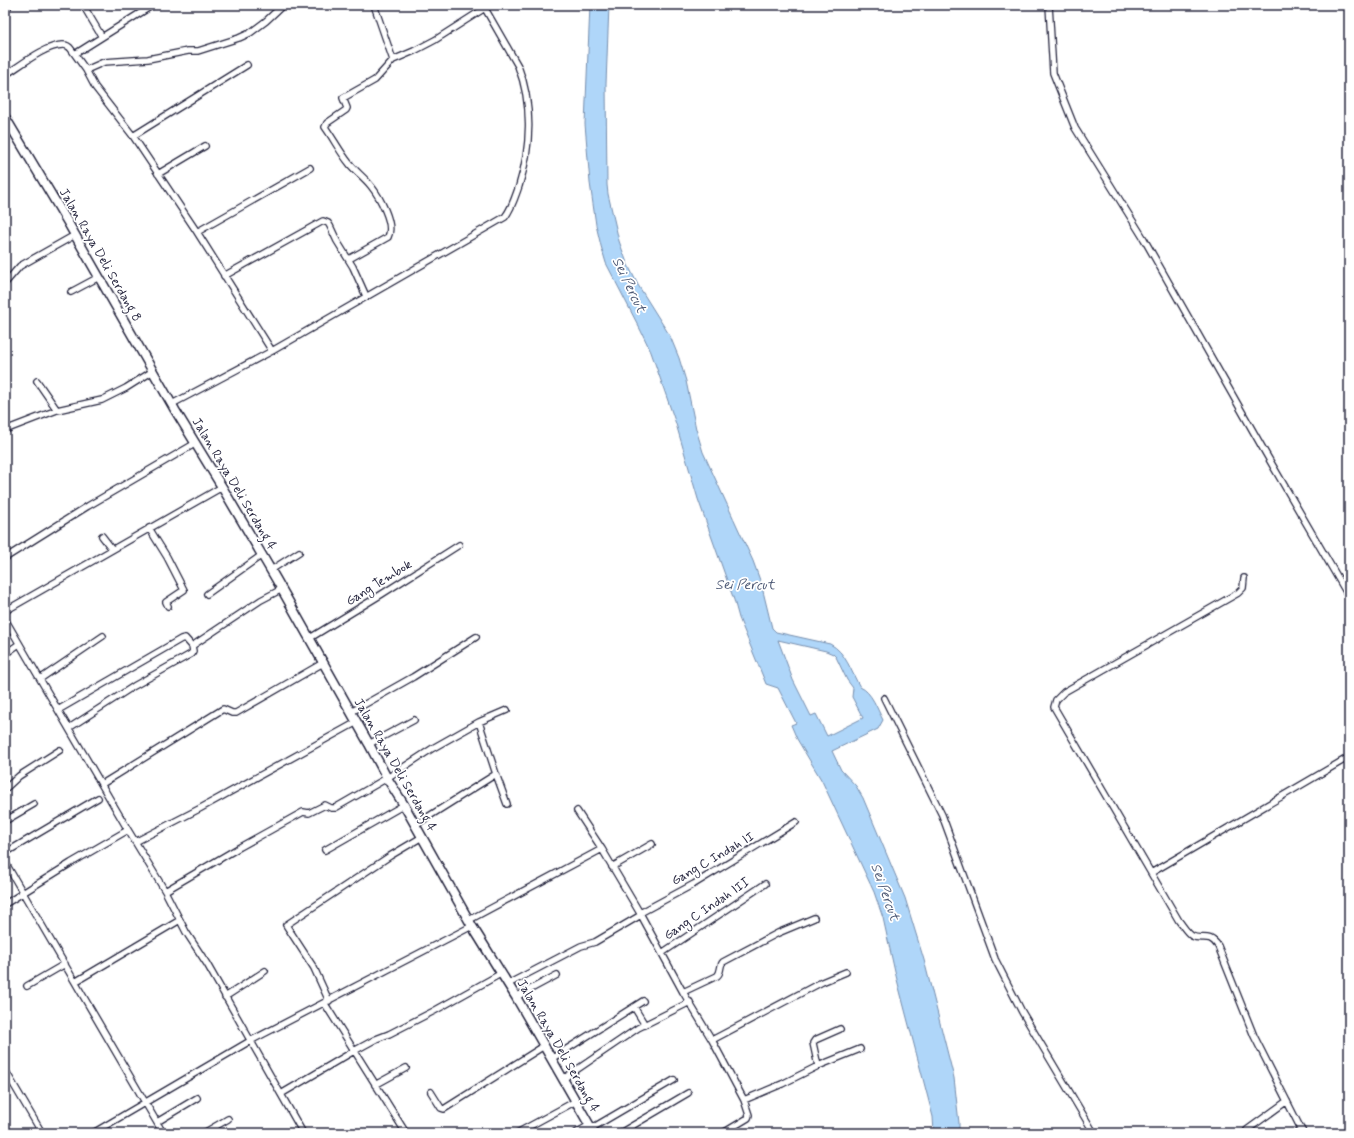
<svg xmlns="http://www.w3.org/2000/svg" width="1354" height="1138" viewBox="0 0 1354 1138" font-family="Mynerve,sans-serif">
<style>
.water{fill:#afd6f9;stroke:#778ead;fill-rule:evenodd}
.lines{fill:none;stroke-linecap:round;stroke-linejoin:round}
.street-casing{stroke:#22223b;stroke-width:8}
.secondary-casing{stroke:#22223b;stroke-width:11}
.primary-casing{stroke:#22223b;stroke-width:12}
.street{stroke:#fff;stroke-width:5.5}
.secondary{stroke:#fff;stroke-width:8}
.primary{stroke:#fff;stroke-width:9}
.labels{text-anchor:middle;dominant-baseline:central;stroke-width:3.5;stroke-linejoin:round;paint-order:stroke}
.street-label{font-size:13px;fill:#22223b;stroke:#fff}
.water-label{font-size:14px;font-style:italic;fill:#4c5874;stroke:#fff}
</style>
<rect width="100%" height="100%" fill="#fff"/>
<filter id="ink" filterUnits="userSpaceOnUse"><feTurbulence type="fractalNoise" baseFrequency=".025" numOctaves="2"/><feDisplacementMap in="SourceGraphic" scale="8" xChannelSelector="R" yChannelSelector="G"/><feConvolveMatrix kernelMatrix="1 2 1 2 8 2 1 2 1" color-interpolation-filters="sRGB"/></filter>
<g filter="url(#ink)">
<path class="water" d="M590,5H609L606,84L607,185L608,194L619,241L627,263L638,285L670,336L679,358L686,381L696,429L703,452L753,561L761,583L772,628L776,632L830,644C846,652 851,672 860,687C872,692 877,709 883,720L878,729L832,751L841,770L856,786L863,798L905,898L924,960L954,1078L959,1123V1133H934L933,1117L895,972L883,918L874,892L822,781L797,739L791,725L796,723L778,688L766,684L739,618L734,600L698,499L676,424L651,352L641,331L606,263L601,246L596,225L590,183L585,124ZM778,640L826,651L833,654L836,657L847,680L853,688L852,697L863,718L827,736L816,714L811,716L793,680Z"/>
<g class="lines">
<g class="street-casing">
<path id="street" d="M83,5L102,37
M374,5L393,60L414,51L435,40L485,8
M1049,5L1053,73L1075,128L1144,239L1266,454L1349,597
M75,54L153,5
M86,70L104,62L148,59L188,51H198L239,38L250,33L266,21L283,5
M5,75C20,66 45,45 63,45C67,45 69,46 71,49L86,70L95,87L133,136L197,232L272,351
M133,136L247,65
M158,174L205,146
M197,232L310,168
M349,259L388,237C395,224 379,196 371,186C364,177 355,171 349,163C340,152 333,138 325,127L327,123L346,110L347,108L343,98L375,80L393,60
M224,276L323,221L328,223L330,226L337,241L353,267L366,296
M6,282L20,266L75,235
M71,292L99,277
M37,381L57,410
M172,404L272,351L505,217C512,208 515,197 519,186C531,148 533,104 518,66L483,5
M5,430L57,410L102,400L126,388L153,371
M149,528L167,557L184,590L166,602L168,606
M102,536L112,549
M5,558L88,506L196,443
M271,570L299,552
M1244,578L1243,588L1238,593L1064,692L1056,700L1054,707L1179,921C1183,926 1187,933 1192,936C1201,941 1209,932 1218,946L1254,1036L1303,1133
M207,594L262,555
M5,611L222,487
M5,619L128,830L165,891L186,932L207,964L303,1133
M310,638L382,594L459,545
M5,654L19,644
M40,679L103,636
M884,698L942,815L995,959L1022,1012L1094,1133
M58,710L181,639L185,638L192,646L261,600L282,589
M351,712L413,677L476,637
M69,728L134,686L191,654L193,651L192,646
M369,744L414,720
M496,774L507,804
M102,784L223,709L232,713H236L323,663
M5,789L19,776L60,750
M577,811L602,849
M5,821L34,804
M415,825L496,774L479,722
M135,842L199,809L357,722
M325,850L404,805
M5,853L98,798
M5,862L163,1133
M612,867L652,844
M1151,873L1349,757
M165,891L240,847L303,812L309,813L325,805L331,808H335L387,778L433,748L479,722L507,710
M5,904L71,863L128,830
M640,913L694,884L796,822
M469,920L602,849L641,915L683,992L712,1040L744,1100L782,1084L818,1066L860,1049
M662,953L765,884
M75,982L180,920
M508,984L581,946L595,942L641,915
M27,986L65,964
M683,992L717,976C722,972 719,966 723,962L778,933L814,918
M225,997L265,971
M516,997L557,975
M329,1001L314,968L286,925L390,856L422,837
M325,1004L406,1133
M634,1007L645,1025
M712,1040L822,982L846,972
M551,1059L643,1001
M818,1066L813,1043L815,1040L840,1029
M5,1070L42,1133
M563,1079L638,1028L690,1002
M375,1085L406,1068
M431,1092L441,1108L444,1109L544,1046
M281,1094L354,1051L376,1039L389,1034L434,1011L502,973
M157,1122L197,1098
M592,1128L674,1080
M1247,1130L1287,1101
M93,1133L250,1041L472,926
M204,1133L228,1119
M517,1133L576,1101
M576,1133L590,1125
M620,1133L688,1093
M723,1133L748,1118L749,1115L744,1100
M1296,1133L1302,1130"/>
</g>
<g class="secondary-casing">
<path id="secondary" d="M5,117L67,221L175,410L222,487L276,579L369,744L387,778L404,805L472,926L516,997L594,1133"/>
</g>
<g class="primary-casing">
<path id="primary" d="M5,7L7,5"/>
</g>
<use href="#street" class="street"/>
<use href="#secondary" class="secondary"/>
<use href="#primary" class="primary"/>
</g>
</g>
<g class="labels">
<g class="street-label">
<text transform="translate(100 255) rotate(60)">Jalan Raya Deli Serdang 8</text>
<text transform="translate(234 484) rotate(59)">Jalan Raya Deli Serdang 4</text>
<text transform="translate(379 583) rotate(-32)">Gang Tembok</text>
<text transform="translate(395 765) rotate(60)">Jalan Raya Deli Serdang 4</text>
<text transform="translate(713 859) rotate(-30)">Gang C Indah II</text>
<text transform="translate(707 909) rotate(-34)">Gang C Indah III</text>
<text transform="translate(558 1046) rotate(60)">Jalan Raya Deli Serdang 4</text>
</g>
<g class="water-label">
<text transform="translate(629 285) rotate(64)">Sei Percut</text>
<text x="745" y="585">Sei Percut</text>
<text transform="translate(885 892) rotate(70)">Sei Percut</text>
</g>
</g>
<rect width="1354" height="1138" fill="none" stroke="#fff" stroke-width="20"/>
<rect x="10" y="10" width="1334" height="1118" fill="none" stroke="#22223b" stroke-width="1.5" filter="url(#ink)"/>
</svg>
